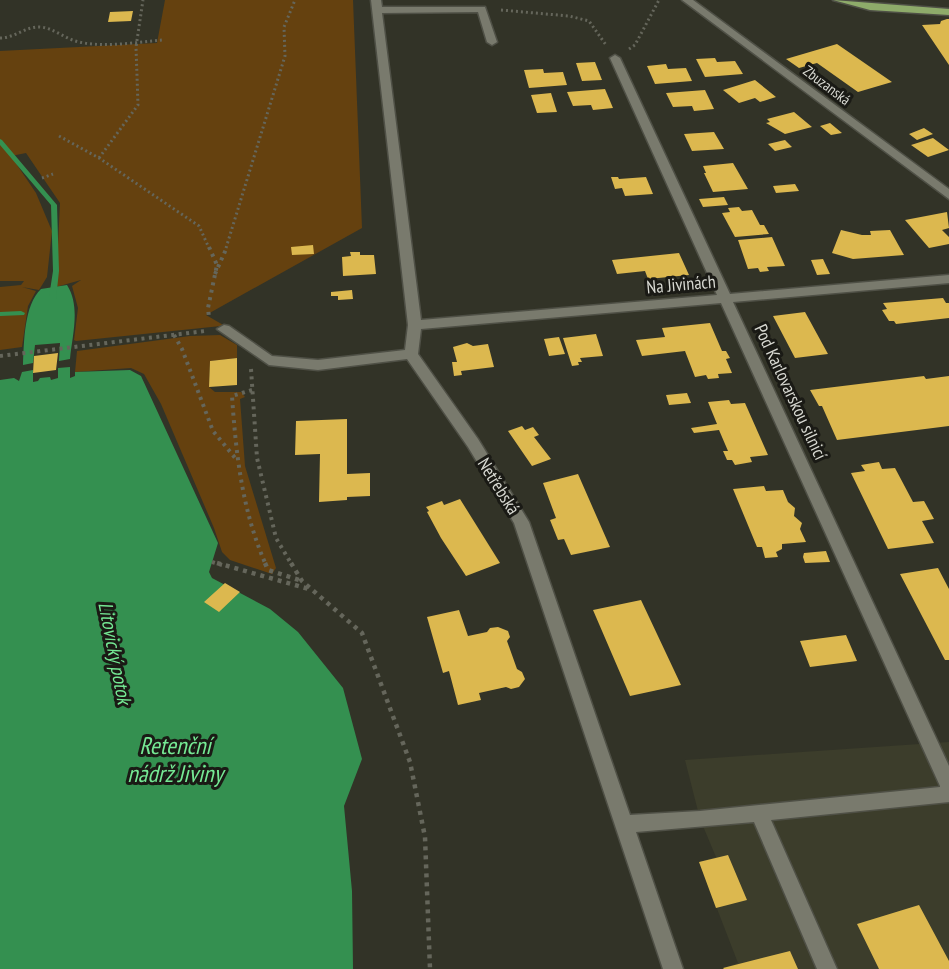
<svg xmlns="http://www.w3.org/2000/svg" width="949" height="969" viewBox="0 0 949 969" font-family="'PT Sans Narrow',sans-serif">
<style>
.built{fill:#3c3d2b}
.green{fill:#65410f}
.water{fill:#349050}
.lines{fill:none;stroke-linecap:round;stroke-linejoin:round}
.stream{fill:#349050;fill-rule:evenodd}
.building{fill:#dcb84f}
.minor-casing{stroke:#4f5046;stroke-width:3}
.major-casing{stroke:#4f5046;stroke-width:3}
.path-far2{stroke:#65665b;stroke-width:3;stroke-dasharray:2 3;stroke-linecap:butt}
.path-far1{stroke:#65665b;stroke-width:4;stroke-dasharray:3 4.5;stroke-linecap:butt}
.path{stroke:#65665b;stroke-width:4.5;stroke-dasharray:4 5;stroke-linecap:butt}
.minor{fill:#797a6d;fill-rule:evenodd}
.major{fill:#8eab6a;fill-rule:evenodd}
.labels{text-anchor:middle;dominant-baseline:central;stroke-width:6;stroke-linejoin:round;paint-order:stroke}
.far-street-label{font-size:15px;fill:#d8d9d2;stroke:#1a1a15}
.street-label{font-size:18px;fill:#d8d9d2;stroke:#1a1a15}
.water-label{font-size:20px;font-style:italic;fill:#75e994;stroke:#1a1a15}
.near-water-label{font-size:24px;font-style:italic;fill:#75e994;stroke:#1a1a15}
</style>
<rect width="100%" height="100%" fill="#323327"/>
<path class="built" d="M949,742V969H721L738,963L699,862L716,857L700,819L685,760Z"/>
<path class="green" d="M165,0H353L362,228L206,315L237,333L221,326L76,341L74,340L78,308L72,286L81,280L56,287L60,203L26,153L11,156L36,193L52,231L47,277L39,290L22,287L36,291L28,306L22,347L0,350V287L21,285L24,281H0V51L157,43Z
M220,335L237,345V358L210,361L209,387L215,392H241L245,397L240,399L245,466L276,568L272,574L230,560L222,552L214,528L161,404L144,374L131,368L75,372L77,351L190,336Z"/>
<path class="water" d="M67,285C81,307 72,336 70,359L59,361L60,343L35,345L33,363L23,365C24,342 24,305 41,289Z
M70,367V378L75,376V372L130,370L141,376L218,543L209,572L212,578L270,609L298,632L343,688L362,759L344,806L352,891L353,969H0V380L14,378L19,381L22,372L33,370V382L38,381L40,378L50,377L51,380L58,378V368Z"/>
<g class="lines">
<path class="stream" d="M0,139L2,140L57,205L59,271L56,299H53L49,297L53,271L51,205L0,145Z
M21,311L25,313L24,315L0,316V312Z"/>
</g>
<path class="building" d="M133,11L131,21L108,22L110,12Z
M947,19H949V65L922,25L940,24L941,21Z
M837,44L892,82L858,92L817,63L799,68L786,59Z
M715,58L717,62L735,61L743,74L705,77L696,59Z
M595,62L602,80L582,81L576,63Z
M666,64L668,69L686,68L692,81L655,84L647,66Z
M543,69L544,73L563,72L567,85L529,88L524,70Z
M755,80L776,97L760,102L755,98L739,103L723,90Z
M605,89L613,108L593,110L591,105L573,106L567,92Z
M705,90L714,109L694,111L692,106L673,107L666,93Z
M551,93L557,112L537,113L531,95Z
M794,112L812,127L785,134L766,123L770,122L767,119Z
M830,123L842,133L831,135L820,126Z
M924,128L933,134L917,140L909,134Z
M714,132L724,149L692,151L684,134Z
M933,138L949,150L928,157L911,145Z
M785,140L792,147L775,151L768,144Z
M733,163L748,189L713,192L704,173H706L703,166Z
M611,177H618L619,179L646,177L653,194L625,196L622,188L615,189Z
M795,184L799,191L776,193L773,186Z
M724,197L728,205L703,207L699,199Z
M739,207L742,211L752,210L760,225H764L769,234L735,237L722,213L730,212L728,208Z
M947,212L949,228L942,230L949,237V244L929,248L905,220Z
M841,230L862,235H871L870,231L890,230L904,255L853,259L832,253Z
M772,237L785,266L767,267L769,271L760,272L758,268L748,269L738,240Z
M313,245L314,254L292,255L291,247Z
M350,252H360V255H374L376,274L343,276L342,257L351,256Z
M679,253L689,275L648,279L645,271L617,274L612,260Z
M823,259L830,274L817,275L811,260Z
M352,290L353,299L338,300V296H331V292Z
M943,298L946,303H949V318L896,324L894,321H889L882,310L887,309L883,303Z
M805,312L828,354L795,358L773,316Z
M710,323L722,351H726L730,358L726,359L732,373L718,374L719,378L708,379L706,375L695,377L685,351L642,356L636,340L665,337L662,328Z
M596,334L603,356L580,358L582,362H578L579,365L572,366L563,338Z
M559,337L565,354L549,356L544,339Z
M467,343L473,346L488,344L494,367L461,371L462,375L454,376L452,362H457L453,347Z
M58,353L56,370L33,373L34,356Z
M237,358V385L209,387L210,361Z
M924,376L926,379L949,376V426L837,440L822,406H819L810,390Z
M687,393L691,403L669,405L666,395Z
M729,400L731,404L745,403L768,455L750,457L752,462L735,465L732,460H727L723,451H728L719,430L694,433L691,428L717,424L708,402Z
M347,419V474L370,473V496L347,497V500L319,502L320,454L295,455L296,421Z
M522,426L525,430L533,427L539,435L534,437L551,459L532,466L508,431Z
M879,462L882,469L895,468L913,502L924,501L934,519L922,521L934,543L888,549L851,473L865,471L861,465Z
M578,474L610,547L571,555L564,539L558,540L550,520L556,518L543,483Z
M764,486L766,491L783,490L788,502L795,508L794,516L802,523L800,529L806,542L782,544V549L776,552L778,557L765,558L762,547H757L733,489Z
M460,499L500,563L466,576L441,538L427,512L429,511L426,507L442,501L444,505Z
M826,551L830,562L805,563L803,557L804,553Z
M938,568L949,589V660H945L900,574Z
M225,583L240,592L219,612L204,602Z
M641,600L681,685L630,696L593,610Z
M459,610L468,636L487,632L490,628L498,627L508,631L510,637L507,641L517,669L522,672L525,679L519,687L511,689L506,687L479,693L481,700L458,705L449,671L443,673L427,617Z
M846,635L857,661L810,667L800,641Z
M728,855L747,900L716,908L699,862Z
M919,905L949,961V969H879L857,924Z
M790,951L798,969H724L723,968Z"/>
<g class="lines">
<g class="minor-casing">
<path id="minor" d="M371,0H381L382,7H485L497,42L492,45L487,42L478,12L382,13L421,320L717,295L610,58L615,55L620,58L730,294L949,275V283L733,302L949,766V802L771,820L837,969H817L754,822L636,832L683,969H663L514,523L468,447L407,359L318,370L269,365L217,329L224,325L229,326L272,356L318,360L405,350L408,325ZM721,303L940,786V787L700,811L630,815L529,522L478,439L418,354L421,329Z
M682,0H693L949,189V199Z"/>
</g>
<g class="major-casing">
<path id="major" d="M833,0L949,9V15L870,10Z"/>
</g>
<path class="path-far2" d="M501,10L569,16L589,21L606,45
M0,38C15,38 26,26 40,27C54,28 65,39 79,42C106,48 136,42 163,40
M629,49L635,45L659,0
M59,136L99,158L199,226L209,248
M99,158L138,105L136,47L143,0
M42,178L53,174
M226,248L285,56L284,27L295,0"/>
<path class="path-far1" d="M209,247L217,265L208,308L209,318
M215,274L227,247
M174,335L182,349L213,431L236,459
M0,356L205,331
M251,369L257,458L276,538L292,565
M252,390L232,396C236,454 242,511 266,565
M212,562L222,565"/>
<path class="path" d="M217,563L309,589
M265,563L268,570L302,581
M291,563L302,581L362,633L410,762L425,837L430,969"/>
<use href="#minor" class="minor"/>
<use href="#major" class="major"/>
</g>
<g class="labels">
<g class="far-street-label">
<text transform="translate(827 85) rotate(37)">Zbuzanská</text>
</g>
<g class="street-label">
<text transform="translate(681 284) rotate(-5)">Na Jivinách</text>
<text transform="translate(791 392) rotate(65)">Pod Karlovarskou silnicí</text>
<text transform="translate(499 486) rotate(58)">Netřebská</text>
</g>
<g class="water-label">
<text transform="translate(115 653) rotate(79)">Litovický potok</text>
</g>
<g class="near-water-label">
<text x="175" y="745">Retenční<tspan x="175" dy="28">nádrž Jiviny</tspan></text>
</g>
</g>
</svg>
